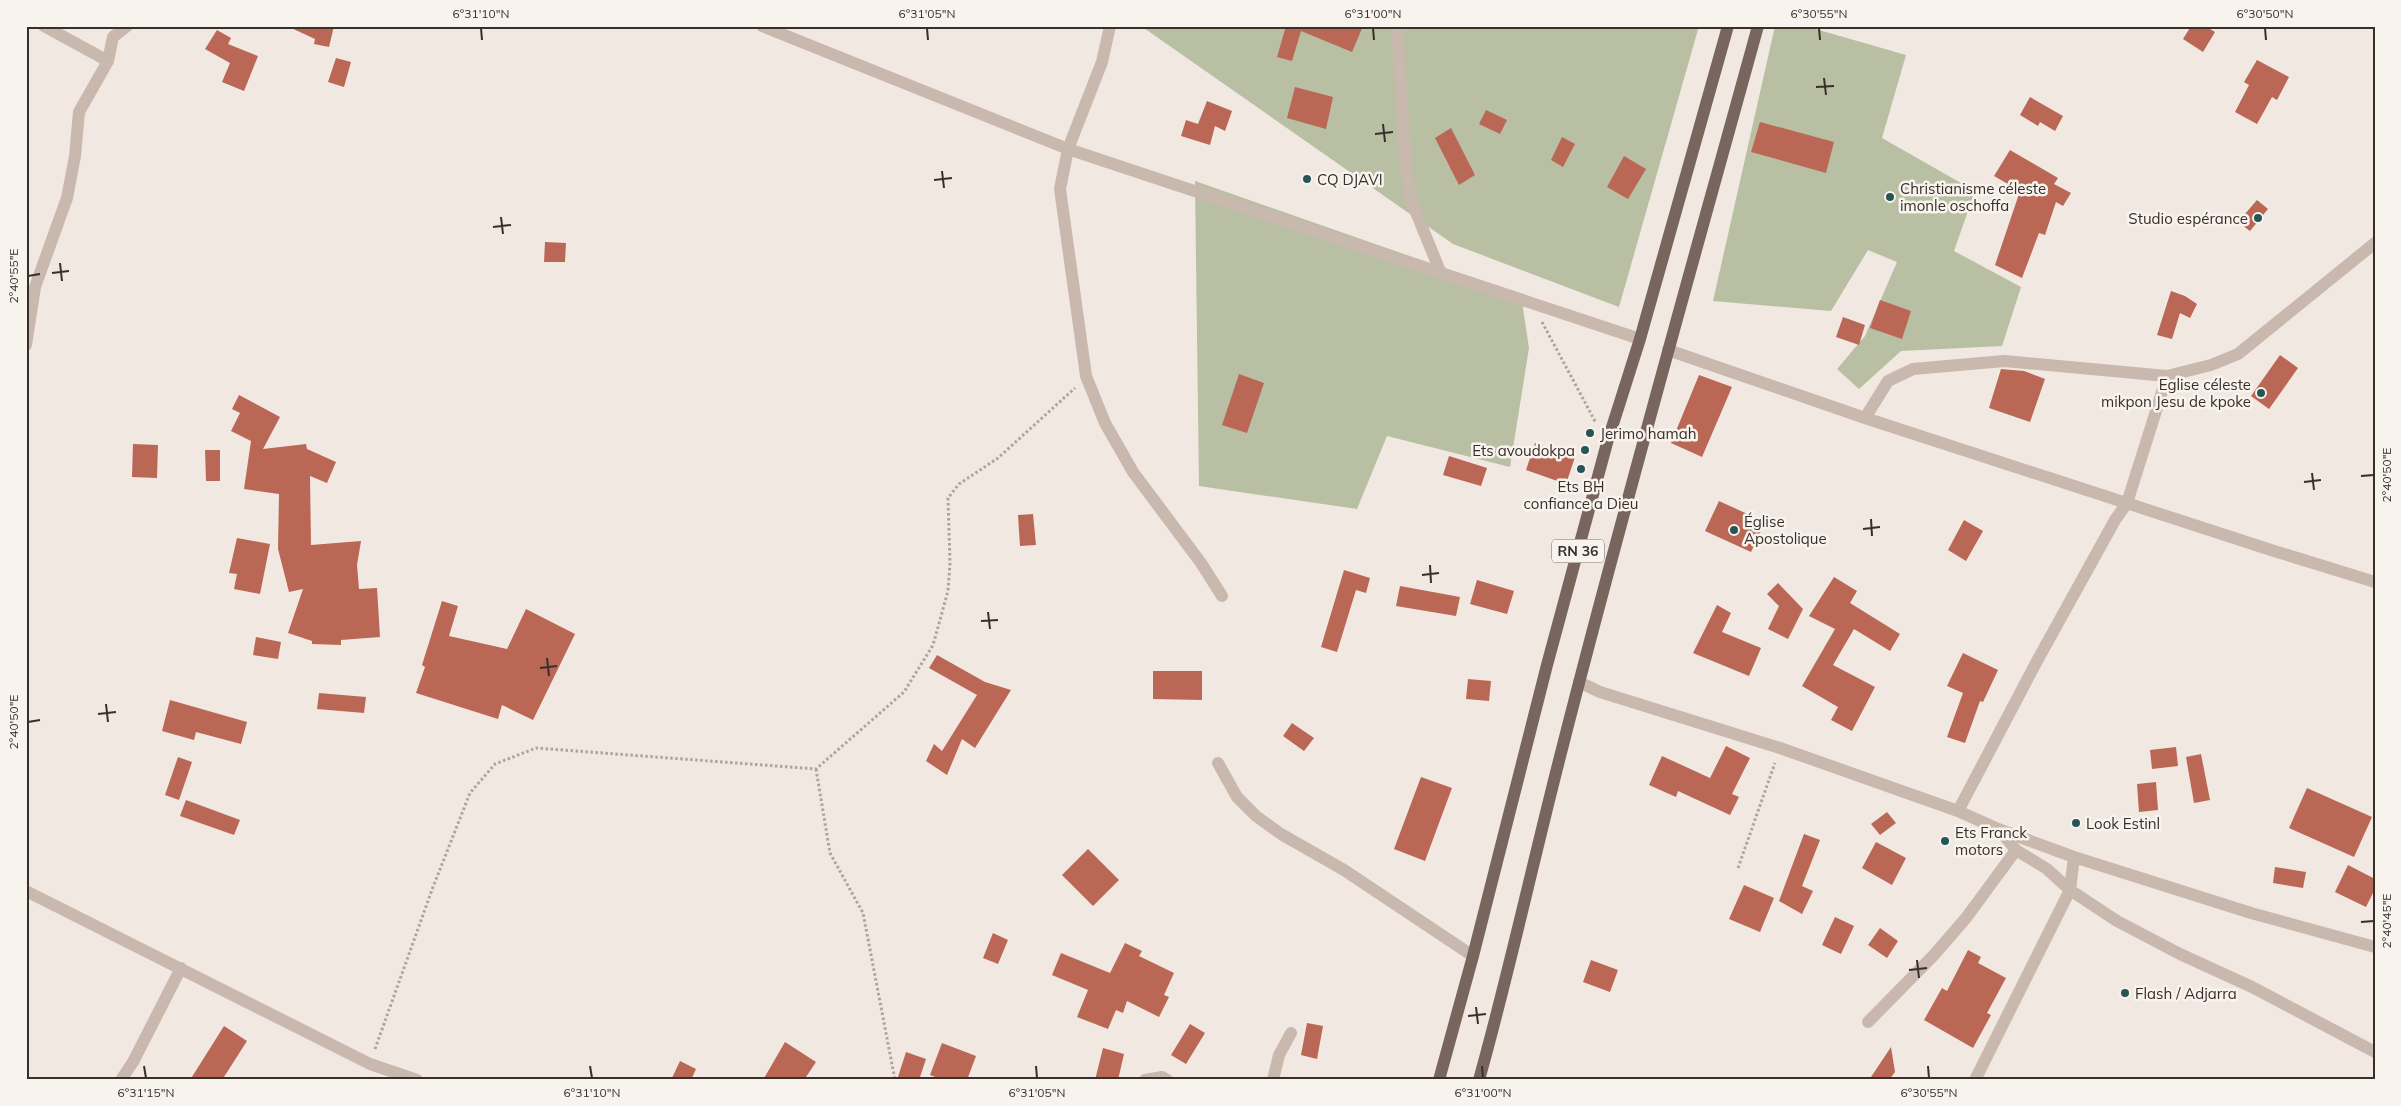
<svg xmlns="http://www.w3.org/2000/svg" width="2401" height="1106" viewBox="0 0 2401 1106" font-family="Mulish,sans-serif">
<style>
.green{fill:#b8bfa2}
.building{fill:#ba6756}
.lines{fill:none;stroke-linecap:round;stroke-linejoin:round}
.path{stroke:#b4a298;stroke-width:3;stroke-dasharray:2.5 2.5;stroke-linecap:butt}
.minor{stroke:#c9b8ae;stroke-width:12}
.primary{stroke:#78655e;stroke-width:12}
.ticks{fill:none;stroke:#382f2c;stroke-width:2}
.poi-dot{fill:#255655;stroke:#f9f3ee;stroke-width:2}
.labels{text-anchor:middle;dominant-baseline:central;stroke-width:5;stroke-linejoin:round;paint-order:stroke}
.shield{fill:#f9f3ee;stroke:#726a66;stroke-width:1}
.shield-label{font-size:14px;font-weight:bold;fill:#382f2c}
.poi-label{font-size:15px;fill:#382f2c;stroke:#f9f3ee;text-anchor:start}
.neatline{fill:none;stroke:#382f2c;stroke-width:2}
.ticks-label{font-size:12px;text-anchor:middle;fill:#382f2c}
</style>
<rect width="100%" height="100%" fill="#f1e8e1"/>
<path class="green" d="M1141,26H1699L1619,307L1453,244Z
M1775,26H1805L1906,55L1882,138L1975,191L1954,251L2021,287L2002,346L1901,351L1859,389L1837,369L1865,336L1897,262L1868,250L1831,311L1713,301Z
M1195,181L1521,295L1529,348L1510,467L1387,436L1357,509L1199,486Z"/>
<path class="building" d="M287,26H334L329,47L314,44L315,39Z
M1286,26H1363L1352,52L1301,31L1292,61L1277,57Z
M2191,26H2205L2215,32L2203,52L2183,39Z
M217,30L231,38L228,44L258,56L244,91L222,82L230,63L205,49Z
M336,58L351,62L344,87L328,82Z
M2257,60L2289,77L2277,100L2272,97L2257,124L2235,112L2249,85L2244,82Z
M1295,87L1333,97L1326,129L1287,118Z
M2030,97L2063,116L2055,131L2040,122L2038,126L2020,115Z
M1207,101L1232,111L1225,131L1215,126L1210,145L1181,136L1186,120L1198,124Z
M1486,110L1507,120L1500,134L1479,124Z
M1760,122L1834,142L1826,173L1751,152Z
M1451,128L1475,175L1459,185L1435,138Z
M1562,137L1575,144L1563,167L1551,160Z
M2010,150L2058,178L2054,184L2071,193L2063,206L2056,202L2045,235L2039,233L2022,278L1995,265L2020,191L1994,176Z
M1624,156L1646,169L1628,199L1607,187Z
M2257,200L2268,209L2250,231L2238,222Z
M545,242L566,243L565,262H544Z
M2171,291L2185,296L2197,304L2190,318L2180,313L2172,339L2157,335Z
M1880,300L1911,311L1902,339L1870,328Z
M1843,317L1865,325L1859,345L1836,337Z
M2280,355L2298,368L2269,409L2251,396Z
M2001,369L2024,371L2045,379L2030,422L1989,408Z
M1239,374L1264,383L1247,433L1222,425Z
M1699,375L1732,387L1702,457L1671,443Z
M239,395L280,417L263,449L306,444L307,449L336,462L327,483L310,476L311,545L361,541L357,565L359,589L377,588L380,637L341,640V645L312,644V641L288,633L303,589L289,592L278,549L279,494L244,489L251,441L231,431L240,413L232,409Z
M1535,443L1575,457L1566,484L1526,470Z
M133,444L158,445L157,478L132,477Z
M205,450H220V481H206Z
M1449,456L1487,468L1481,486L1443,475Z
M1719,501L1765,522L1751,552L1705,531Z
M1033,514L1036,545L1020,546L1018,515Z
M1964,520L1983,531L1966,561L1948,550Z
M237,538L270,544L260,594L234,589L237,574L229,573Z
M1344,570L1370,578L1366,593L1356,590L1337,652L1321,647Z
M1834,577L1857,591L1850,603L1900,634L1890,651L1854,629L1833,665L1875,687L1852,731L1831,720L1838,707L1802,686L1835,629L1809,616Z
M1477,580L1514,591L1507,614L1470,604Z
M1778,583L1803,609L1788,639L1768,629L1779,606L1767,594Z
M1400,586L1460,597L1456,616L1396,606Z
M442,601L458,606L449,636L507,649L526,609L575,634L533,720L502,705L498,719L416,693L425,667L422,665Z
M1717,605L1731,613L1722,632L1761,648L1749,676L1693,653Z
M256,637L281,642L278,659L253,655Z
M1963,653L1998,670L1983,702L1980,701L1965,743L1947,737L1963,693L1947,686Z
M937,655L985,682L1011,690L975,748L962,739L947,775L926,761L934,744L942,751L977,695L929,668Z
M1153,671H1202V700L1153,699Z
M1468,679L1491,681L1489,701L1466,699Z
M319,693L366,697L364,713L317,709Z
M170,700L247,722L241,744L196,732L194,740L162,731Z
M1292,723L1314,738L1304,751L1283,736Z
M1726,746L1750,758L1732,794L1739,797L1730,815L1678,791L1676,797L1649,785L1662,756L1710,778Z
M2176,747L2178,766L2152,769L2150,750Z
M2201,754L2210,800L2194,803L2186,757Z
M178,757L192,762L179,800L165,795Z
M1421,777L1452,788L1425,861L1394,849Z
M2156,782L2158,810L2139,812L2137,784Z
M2307,788L2372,817L2354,857L2289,828Z
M186,800L240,820L234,835L180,816Z
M1887,812L1896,823L1880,835L1871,824Z
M1804,834L1820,840L1802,886L1813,891L1802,914L1779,901Z
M1876,842L1906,858L1892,885L1862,868Z
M1088,849L1119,880L1093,906L1062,875Z
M2348,865L2375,879V889L2366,907L2335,892Z
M2275,867L2306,872L2303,888L2273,883Z
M1744,885L1774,898L1760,932L1729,919Z
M1835,917L1854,926L1841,954L1822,945Z
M1880,928L1898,941L1887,958L1868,945Z
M993,933L1008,940L998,964L983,958Z
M1125,943L1142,951L1139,956L1174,973L1164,995L1169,997L1159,1017L1127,1001L1123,1013L1116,1010L1108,1029L1077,1017L1088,990L1052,975L1061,953L1110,973Z
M1968,950L1981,957L1978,963L2006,978L1987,1013L1991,1015L1973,1048L1924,1020L1942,988L1947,991Z
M1591,960L1618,970L1610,992L1583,982Z
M1307,1023L1323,1026L1317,1059L1301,1055Z
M1190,1024L1205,1033L1186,1064L1171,1055Z
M224,1026L247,1041L222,1080H190Z
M785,1042L816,1062L804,1080H763Z
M942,1043L976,1056L967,1080H943L930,1075Z
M1891,1047L1895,1072L1889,1080H1869Z
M1103,1048L1124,1054L1118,1080H1095Z
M906,1052L926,1059L919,1080H897Z
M680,1061L696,1069L691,1080H671Z"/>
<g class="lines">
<path class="path" d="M1542,322L1596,423
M816,769L830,853L863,913L895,1080
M1738,868L1775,763
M375,1049L433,887L470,793L495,764L536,748L816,769L904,692L933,645L948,591L950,563L948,498L959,484L998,458L1075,388"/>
<path class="minor" d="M44,26L108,61
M762,26L1068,149L1640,339
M1110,26L1102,62L1068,149L1060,189L1086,376L1105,423L1133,472L1201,563L1222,596
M1397,26L1406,169L1411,200L1440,271
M26,345L35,287L67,198L75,156L79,112L108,61L113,37L127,26
M1668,350L1865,418L2271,550L2375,582
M1865,418L1888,381L1913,369L2004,361L2167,376L2211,365L2238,354L2375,243
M1579,682L1600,692L1780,748L1958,811L1998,829L2074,857L2251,913L2375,947
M1218,763L1237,797L1256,816L1281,834L1344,870L1473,956
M1958,811L2037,661L2115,520L2127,503L2167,376
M2000,831L2016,850L2047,869L2070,890L2117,921L2180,954L2252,987L2375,1052
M26,891L370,1064L417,1080
M1868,1022L1933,956L1966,918L2016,850
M121,1080L133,1062L181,968
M1145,1080L1162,1077L1167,1080
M1273,1080L1279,1055L1291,1033
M1975,1080L2070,890L2074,857"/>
<path class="primary" d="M1439,1080L1473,956L1547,665L1607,443L1640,339L1728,26
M1479,1080C1510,969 1534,857 1563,745C1624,505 1692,266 1758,26"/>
</g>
<path class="ticks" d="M481,28L482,40M927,28L928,40M1373,28L1374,40M1819,28L1820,40M2265,28L2266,40M1824,78L1826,95M1816,87L1834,86M1383,124L1385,142M1375,134L1393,132M942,171L944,188M934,180L952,178M501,217L503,234M493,227L511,225M60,263L62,281M52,273L69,271M28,276L40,274M2312,473L2314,490M2361,476L2374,475M2304,482L2321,480M1871,519L1872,536M1863,529L1880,527M1430,565L1431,583M1422,575L1439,573M988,612L990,629M981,621L998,620M547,658L549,676M540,668L557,666M106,704L108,722M98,714L116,712M28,722L40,720M2361,922L2374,921M1917,960L1919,978M1909,970L1927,968M1476,1007L1478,1024M1468,1016L1486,1014M144,1066L146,1078M590,1066L592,1078M1036,1066L1037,1078M1482,1066L1483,1078M1928,1066L1929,1078"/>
<g class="poi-dot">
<circle cx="1307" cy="179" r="5"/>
<circle cx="1890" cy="197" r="5"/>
<circle cx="2258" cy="218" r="5"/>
<circle cx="2261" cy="393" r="5"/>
<circle cx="1590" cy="433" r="5"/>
<circle cx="1585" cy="450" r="5"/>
<circle cx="1581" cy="469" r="5"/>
<circle cx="1734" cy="530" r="5"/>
<circle cx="2076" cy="823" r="5"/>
<circle cx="1945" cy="841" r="5"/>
<circle cx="2125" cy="993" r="5"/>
</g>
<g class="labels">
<rect class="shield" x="1552" y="539.5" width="52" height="23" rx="4"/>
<g class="shield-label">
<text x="1578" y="551">RN 36</text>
</g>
<g class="poi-label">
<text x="1317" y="179">CQ DJAVI</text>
<text x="1900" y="188">Christianisme céleste<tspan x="1900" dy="17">imonle oschoffa</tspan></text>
<text x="2248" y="218" text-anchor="end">Studio espérance</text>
<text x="2251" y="384" text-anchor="end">Eglise céleste<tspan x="2251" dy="17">mikpon Jesu de kpoke</tspan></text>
<text x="1600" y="433">Jerimo hamah</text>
<text x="1575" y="450" text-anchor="end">Ets avoudokpa</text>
<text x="1581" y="486" text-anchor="middle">Ets BH<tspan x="1581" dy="17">confiance a Dieu</tspan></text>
<text x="1744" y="521">Église<tspan x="1744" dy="17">Apostolique</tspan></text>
<text x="2086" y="823">Look Estinl</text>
<text x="1955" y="832">Ets Franck<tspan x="1955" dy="17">motors</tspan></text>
<text x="2135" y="993">Flash / Adjarra</text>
</g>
</g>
<rect width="2401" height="1106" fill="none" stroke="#f9f3ee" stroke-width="55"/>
<rect x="28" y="28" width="2346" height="1050" class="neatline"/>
<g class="ticks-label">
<text x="481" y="18">6°31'10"N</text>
<text x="927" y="18">6°31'05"N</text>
<text x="1373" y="18">6°31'00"N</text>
<text x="1819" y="18">6°30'55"N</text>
<text x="2265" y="18">6°30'50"N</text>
<text transform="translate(14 276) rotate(-90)" y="4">2°40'55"E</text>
<text transform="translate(2387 475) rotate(-90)" y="4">2°40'50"E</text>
<text transform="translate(14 722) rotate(-90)" y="4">2°40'50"E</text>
<text transform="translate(2387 921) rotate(-90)" y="4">2°40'45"E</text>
<text x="146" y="1097">6°31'15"N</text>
<text x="592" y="1097">6°31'10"N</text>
<text x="1037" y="1097">6°31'05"N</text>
<text x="1483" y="1097">6°31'00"N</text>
<text x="1929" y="1097">6°30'55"N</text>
</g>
</svg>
